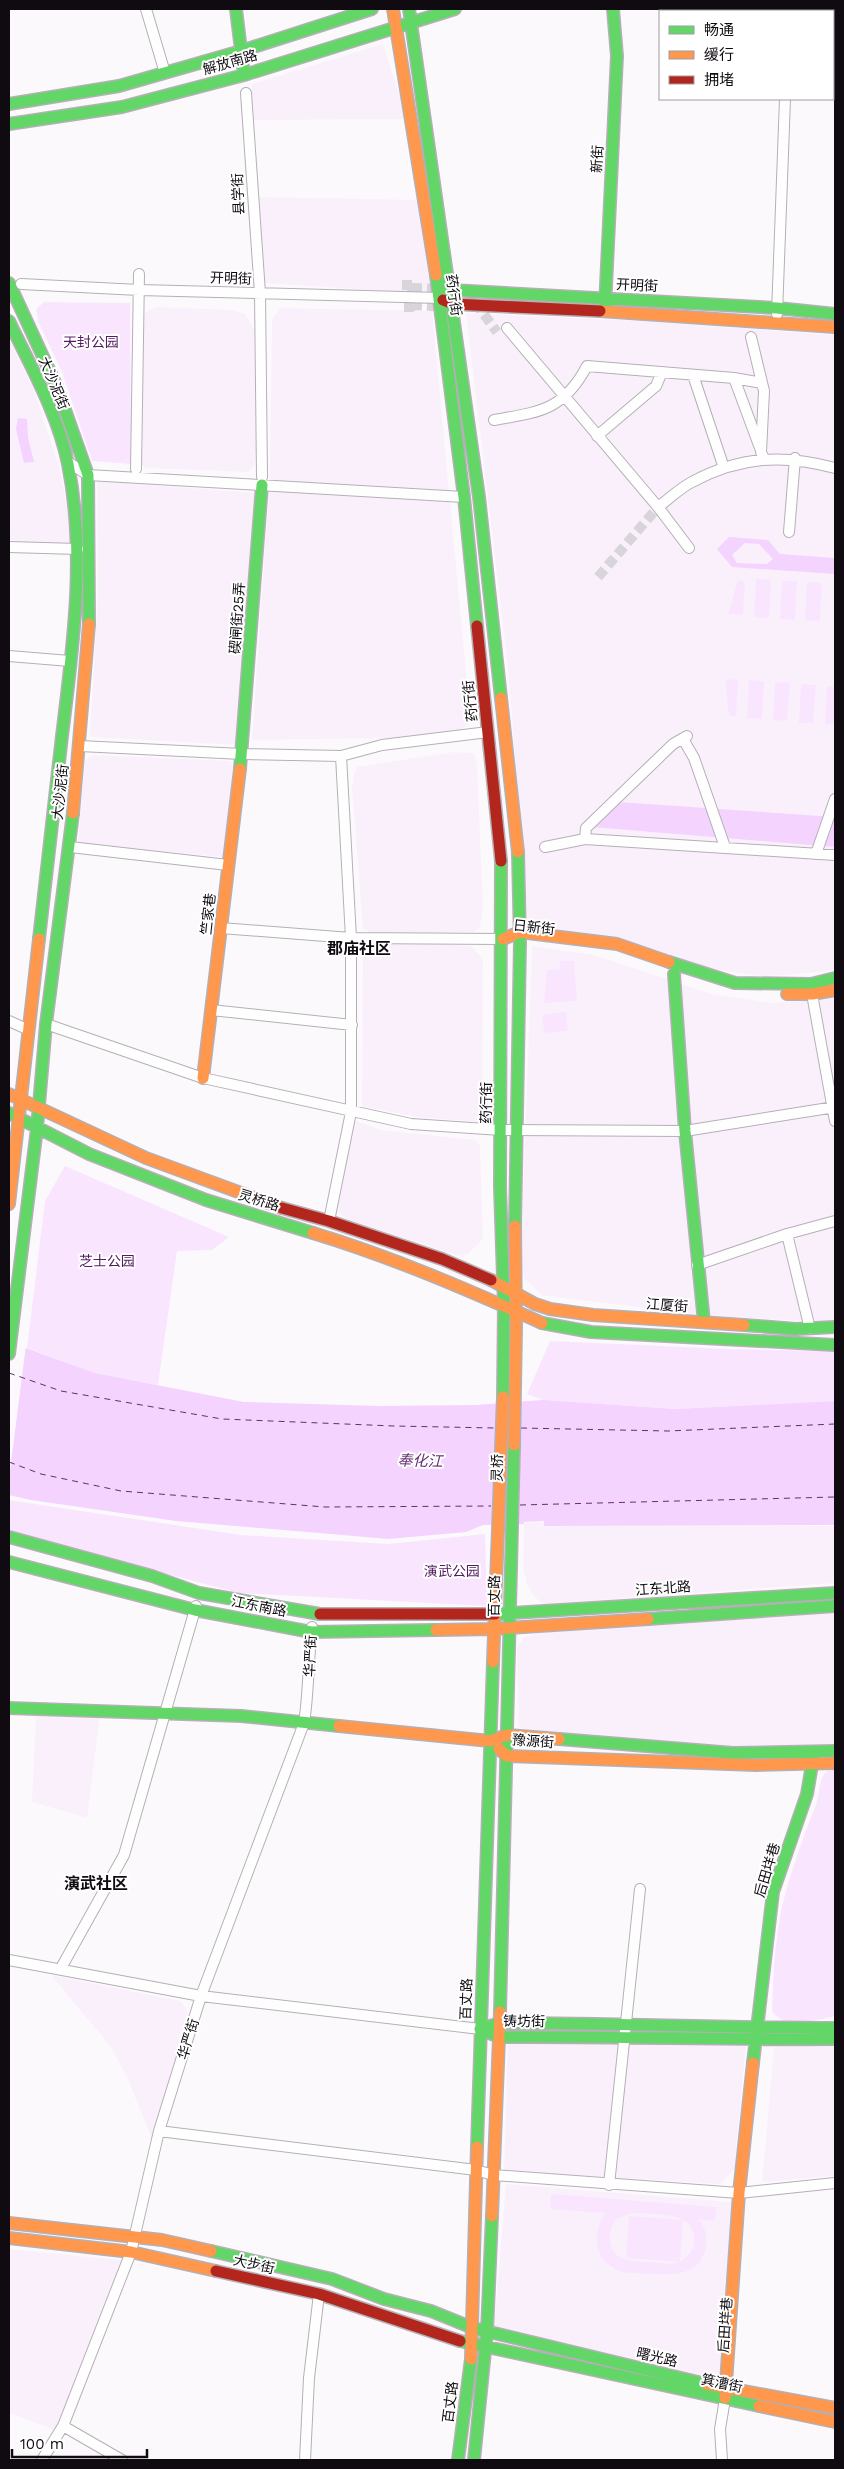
<svg xmlns="http://www.w3.org/2000/svg" width="844" height="2469" viewBox="0 0 844 2469" font-family="'Work Sans','Noto Sans SC',sans-serif">
<style>
.built{fill:#faf0fc}
.green{fill:#f9e6fe;fill-rule:evenodd}
.water{fill:#f4d3fe;fill-rule:evenodd}
.pier{fill:#fcf9fd}
.lines{fill:none;stroke-linecap:round;stroke-linejoin:round}
.ferry{stroke:#642e72;stroke-width:1;stroke-dasharray:6 5;stroke-linecap:butt}
.street-tunnel{stroke:#d8d5da;stroke-width:10;stroke-dasharray:10 5;stroke-linecap:butt}
.street-casing{stroke:#b4b0b5;stroke-width:12}
.fast-casing{stroke:#b4b0b5;stroke-width:14}
.slow-casing{stroke:#b4b0b5;stroke-width:14}
.jam-casing{stroke:#b4b0b5;stroke-width:14}
.street{stroke:#fffeff;stroke-width:10}
.fast{stroke:#63d668;stroke-width:11}
.slow{stroke:#ff974d;stroke-width:11}
.jam{stroke:#b3261e;stroke-width:11}
.labels{text-anchor:middle;dominant-baseline:central;stroke-width:4;stroke-linejoin:round;paint-order:stroke}
.street-label{font-size:14px;fill:#0f0b11;stroke:#fff}
.park-label{font-size:14px;fill:#541d61;stroke:#fff}
.water-label{font-size:15px;font-style:italic;fill:#642e72;stroke:#fff}
.quarter-label{font-size:16px;font-weight:bold;fill:#0f0b11;stroke:#fff}
</style>
<rect width="100%" height="100%" fill="#fcf9fd"/>
<path class="built" d="M383,44L407,119L251,120L252,84Z
M254,197L422,200L436,294L262,283Z
M156,307L232,310L245,314L254,329L256,450L255,464L248,472L146,468L142,464L144,313Z
M280,308L432,311L470,715L469,724L460,730L391,738L252,740L270,473L272,320Z
M466,313L640,321L835,335V970L786,975L759,976L732,972L702,967L610,938L528,924L508,667Z
M9,338L34,391L60,469L74,545L9,540Z
M97,481L258,493L237,745L90,737L98,593Z
M453,752L471,753L475,755L477,763L483,909L480,927L474,932L373,934L363,929L352,787L354,774L357,767Z
M93,755L230,761L233,765L223,857L78,843L85,760Z
M369,941L471,946L483,959L482,1119L479,1122L416,1117L362,1106L363,957L366,945Z
M532,946L594,955L712,994L773,1003L835,996V1320L826,1322L709,1316L542,1295L524,1278L521,1260Z
M356,1121L381,1130L475,1140L480,1146L483,1239L468,1254L458,1256L344,1218L337,1211L352,1125Z
M543,1522L544,1526H835V1583L543,1604L534,1596L527,1585L523,1566L524,1523Z
M835,1609V1746L745,1749L523,1729L519,1726L517,1647L525,1637L537,1633Z
M100,1714L87,1818L32,1802L36,1715Z
M51,1975L180,2001L185,2007L189,2016L187,2025L153,2142L127,2077L111,2047Z
M508,2043L746,2044L734,2170L720,2184L504,2171Z
M835,2046V2176L762,2182L774,2047Z
M506,2184L732,2202L722,2385L494,2329Z
M9,2249L121,2260L55,2430L9,2413Z"/>
<path class="green" d="M44,302L130,303L131,464L92,461L62,372L39,323L36,309Z
M756,579L771,580L769,618L754,617Z
M738,580L745,582L743,615L728,614Z
M782,581H797L795,620L780,619Z
M807,582L822,583L820,621L805,620Z
M725,679L738,680L736,716H729Z
M749,680L764,681L762,719L747,718Z
M775,682L790,683L787,721L773,720Z
M801,684L816,685L813,723H799Z
M827,686L835,687V725L825,724Z
M560,961H574L577,1001L544,1003L547,970L559,969Z
M566,1012L568,1031L544,1033L542,1015Z
M65,1166L229,1237L212,1250L177,1251L158,1385L95,1373L27,1348L45,1201Z
M550,1341L728,1349L835,1351V1401L676,1409L543,1400L527,1394Z
M9,1500L241,1535L388,1544L485,1534L487,1606L239,1593L9,1532Z
M835,1767V2016C818,2020 783,2030 772,2011C773,1976 775,1942 782,1907C790,1873 803,1838 816,1805C821,1789 817,1773 835,1767Z
M551,2194L717,2207L715,2221L698,2219C705,2226 708,2237 706,2247C700,2275 676,2275 654,2274C641,2273 627,2275 615,2269C593,2257 592,2231 606,2213L550,2209ZM632,2213C654,2215 698,2210 694,2243C693,2251 687,2258 680,2261L683,2220L629,2216L626,2258L680,2262C671,2265 662,2263 652,2262C644,2262 636,2262 628,2260C607,2256 606,2234 616,2219Z"/>
<path class="water" d="M18,418L27,419L28,438L34,462L24,463L16,429Z
M729,537L768,540L780,554L835,558V574L732,567L717,549ZM745,543L759,544L773,559L767,564L737,563L732,555Z
M618,802L835,817V847L592,827Z
M9,1342L95,1373L244,1402L379,1406L476,1405L543,1400L676,1409L835,1401V1525L544,1526V1521L524,1522V1524L483,1525L466,1532L389,1539L176,1521L31,1500L9,1495Z"/>
<path class="pier" d="M9,1339L26,1345L9,1478Z"/>
<g class="lines">
<path class="ferry" d="M9,1373L61,1391L222,1419L394,1426L495,1428
M521,1428L668,1431L835,1424
M9,1462L41,1474L121,1491L325,1507L491,1506
M520,1505L835,1497"/>
<path class="street-tunnel" d="M402,285H412V307H404
M412,288L442,289
M479,301L480,309L497,332
M412,305L446,307
M598,577L658,507"/>
<g class="street-casing">
<path id="street" d="M146,9L165,73
M788,11V9
M833,71H835
M246,93L260,293L262,477
M21,284L139,290L440,298
M777,314L785,99
M507,328L658,507L689,548
M751,337L764,391L761,452L764,459
M693,375L724,468
M494,420C539,412 563,411 587,366L734,378
M597,436L656,386L662,372
M760,448L734,378L762,383
M68,462L88,475L464,497
M136,469L139,274
M658,507C669,499 680,488 692,482C740,456 784,454 835,468
M789,532L795,458
M9,547L78,549
M9,656L70,661
M683,739L694,758L725,847
M80,746L242,754L341,756L382,745L488,732
M585,839L586,828L673,744L687,736
M70,847L228,865
M545,847L585,839L835,855
M816,854L835,799
M221,928L351,938L503,939
M812,994L835,1121
M211,1010L352,1025
M9,1021L29,1030
M46,1024L203,1078L411,1124L501,1130L685,1131L835,1107
M329,1221L351,1112V938L341,756
M787,1234L810,1329
M697,1265L787,1234L835,1221
M9,1960L201,1996L480,2029
M61,1968L124,1855L196,1606
M159,2131L476,2170L493,2175L739,2193L835,2183
M609,2185L640,1889
M63,2426L122,2460
M42,2460L63,2426L131,2252L159,2131L201,1996L304,1723C309,1691 308,1660 312,1627
M305,2460L309,2378L319,2294
M722,2460L720,2429L725,2399"/>
</g>
<g class="fast-casing">
<path id="fast" d="M236,9L244,75
M409,9L479,497L501,698
M9,104L119,86L241,51L372,9
M9,124L122,107L244,75L455,9
M436,275L464,497L477,626
M9,283L57,387L88,475L89,624
M441,297L451,290L777,308L835,314
M605,307L617,56L613,9
M9,321C31,367 58,414 68,464C86,554 73,646 62,736C54,803 47,871 39,939
M240,769L262,485
M501,861L500,1187L504,1306L503,1397
M669,962L735,983L811,984L835,978
M674,974L685,1131L704,1322
M9,1113L89,1154L206,1200L313,1233
M515,1226L520,942L518,852
M542,1323L591,1332L835,1345
M744,1325L796,1329L835,1327
M9,1354L37,1128L46,1024L73,813
M9,1537L152,1576L199,1593L320,1614
M9,1562L195,1610L311,1632L436,1630
M495,1614L835,1593
M648,1619L835,1606
M9,1708L241,1716L339,1726
M559,1739L733,1753L835,1751
M500,2012L514,1445
M487,2027L500,2023C612,2023 723,2028 835,2028
M480,2029L499,2037C611,2036 723,2040 835,2039
M753,2063L773,1892L807,1794L814,1753
M477,2147L493,1662
M211,2251L332,2279L384,2299L431,2311L473,2328L706,2384
M460,2341L759,2406
M458,2460L471,2359
M474,2460L487,2331L492,2216"/>
</g>
<g class="slow-casing">
<path id="slow" d="M393,9L436,275
M600,311L835,327
M501,698L518,852
M73,813L89,624
M503,939L520,932L617,944L669,962
M787,994H812L835,990
M203,1078L240,769
M9,1094L146,1158L282,1208
M9,1204L39,939
M313,1233C392,1257 466,1289 542,1323
M491,1280L535,1304L550,1309L593,1315L744,1325
M514,1445L516,1328L515,1226
M436,1630L493,1629L648,1619
M493,1662L503,1397
M339,1726L490,1741L507,1735L559,1739
M499,1749L507,1756L756,1765L835,1763
M492,2216L500,2012
M9,2223L162,2240L211,2251
M9,2238L131,2252L216,2271
M471,2359L477,2147
M706,2384L835,2408
M725,2398L739,2193L753,2063
M759,2406L835,2422"/>
</g>
<g class="jam-casing">
<path id="jam" d="M443,300L453,304L600,311
M477,626L501,861
M282,1208L329,1221L442,1259L491,1280
M320,1614H495
M216,2271L319,2294L460,2341"/>
</g>
<use href="#street" class="street"/>
<use href="#fast" class="fast"/>
<use href="#slow" class="slow"/>
<use href="#jam" class="jam"/>
</g>
<g class="labels">
<g class="street-label">
<text transform="translate(230 62) rotate(-16)">解放南路</text>
<text transform="translate(597 159) rotate(-87)">新街</text>
<text transform="translate(238 194) rotate(-93)">县学街</text>
<text transform="translate(231 278) rotate(2)">开明街</text>
<text transform="translate(637 285) rotate(3)">开明街</text>
<text transform="translate(454 295) rotate(82)">药行街</text>
<text transform="translate(54 383) rotate(67)">大沙泥街</text>
<text transform="translate(237 618) rotate(-86)">碶闸街25弄</text>
<text transform="translate(470 701) rotate(-96)">药行街</text>
<text transform="translate(60 792) rotate(-84)">大沙泥街</text>
<text transform="translate(208 914) rotate(-84)">竺家巷</text>
<text transform="translate(534 927) rotate(6)">日新街</text>
<text transform="translate(486 1103) rotate(-89)">药行街</text>
<text transform="translate(259 1200) rotate(17)">灵桥路</text>
<text transform="translate(667 1305) rotate(4)">江厦街</text>
<text transform="translate(497 1468) rotate(-89)">灵桥</text>
<text transform="translate(663 1588) rotate(-4)">江东北路</text>
<text transform="translate(494 1596) rotate(-89)">百丈路</text>
<text transform="translate(259 1606) rotate(11)">江东南路</text>
<text transform="translate(310 1656) rotate(-87)">华严街</text>
<text transform="translate(533 1741) rotate(4)">豫源街</text>
<text transform="translate(767 1870) rotate(-73)">后田垟巷</text>
<text transform="translate(466 1999) rotate(-88)">百丈路</text>
<text transform="translate(524 2021) rotate(1)">铸坊街</text>
<text transform="translate(188 2039) rotate(-73)">华严街</text>
<text transform="translate(254 2264) rotate(13)">大步街</text>
<text transform="translate(725 2325) rotate(-86)">后田垟巷</text>
<text transform="translate(657 2357) rotate(13)">曙光路</text>
<text transform="translate(722 2383) rotate(12)">箕漕街</text>
<text transform="translate(450 2402) rotate(-83)">百丈路</text>
</g>
<g class="park-label">
<text x="91" y="342">天封公园</text>
<text x="107" y="1261">芝士公园</text>
<text x="452" y="1571">演武公园</text>
</g>
<g class="water-label">
<text transform="translate(420 1461) rotate(1)">奉化江</text>
</g>
<g class="quarter-label">
<text x="359" y="948">郡庙社区</text>
<text x="96" y="1883">演武社区</text>
</g>
</g>
<rect width="844" height="2469" fill="none" stroke="#0f0b11" stroke-width="20"/>
<rect x="659" y="10" width="175" height="90" fill="#ffffff" stroke="#9f9da0"/>
<rect x="669" y="26" width="25" height="8" fill="#63d668" stroke="#9f9da0"/>
<text x="704" y="35" font-size="15" fill="#0f0b11">畅通</text>
<rect x="669" y="51" width="25" height="8" fill="#ff974d" stroke="#9f9da0"/>
<text x="704" y="60" font-size="15" fill="#0f0b11">缓行</text>
<rect x="669" y="76" width="25" height="8" fill="#b3261e" stroke="#9f9da0"/>
<text x="704" y="85" font-size="15" fill="#0f0b11">拥堵</text>
<path d="M12 2449v8h135v-8" fill="none" stroke="#0f0b11" stroke-width="2.5"/>
<text x="20" y="2449" font-size="15" fill="#0f0b11" stroke="#ffffff" stroke-width="4" paint-order="stroke">100 m</text>
</svg>
